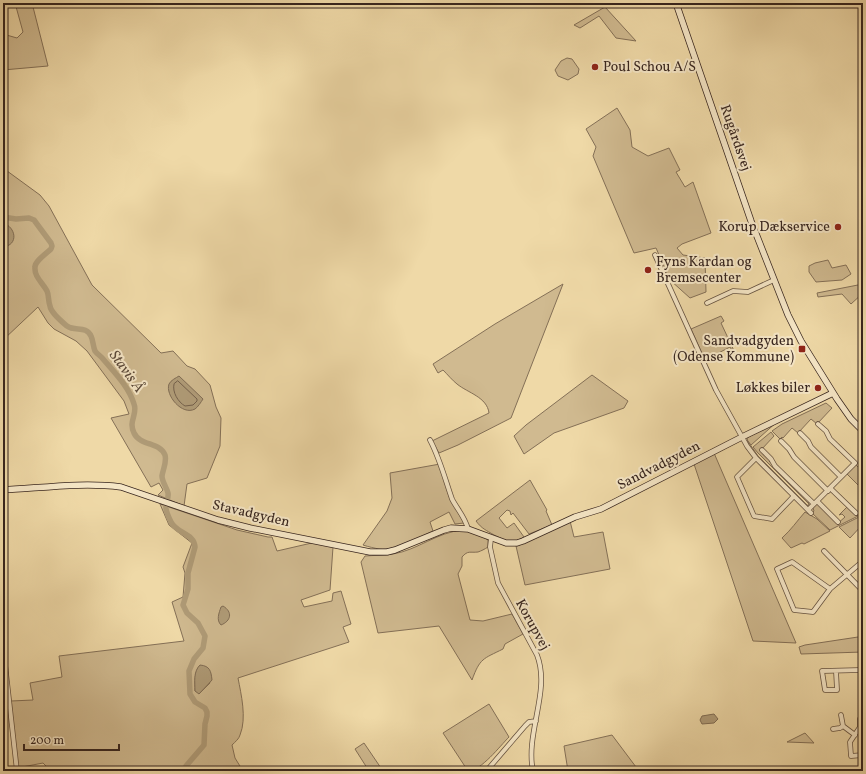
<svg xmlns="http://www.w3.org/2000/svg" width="866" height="774" viewBox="0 0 866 774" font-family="Vollkorn,serif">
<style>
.green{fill:#d0ba90;stroke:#847057;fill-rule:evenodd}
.water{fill:#b09c78;stroke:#806c54}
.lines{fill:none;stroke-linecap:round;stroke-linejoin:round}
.shore{stroke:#74604b;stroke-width:1}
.river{stroke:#b09c78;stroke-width:5.5}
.street-casing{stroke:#655240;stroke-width:5.5}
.secondary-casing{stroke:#37251e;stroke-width:7}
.street{stroke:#f5e6c6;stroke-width:4}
.secondary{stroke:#f5e6c6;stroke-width:5.5}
.poi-dot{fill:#8f2418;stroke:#f5e6c6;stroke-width:1.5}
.labels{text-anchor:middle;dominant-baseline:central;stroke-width:4;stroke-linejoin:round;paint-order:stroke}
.poi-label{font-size:14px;fill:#37251e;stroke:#f5e6c6;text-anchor:end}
.street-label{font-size:14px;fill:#37251e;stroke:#f5e6c6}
.water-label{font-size:15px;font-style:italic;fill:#5b4939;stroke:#f5e6c6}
</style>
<rect width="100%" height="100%" fill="#efd9a7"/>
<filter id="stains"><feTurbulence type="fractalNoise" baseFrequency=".005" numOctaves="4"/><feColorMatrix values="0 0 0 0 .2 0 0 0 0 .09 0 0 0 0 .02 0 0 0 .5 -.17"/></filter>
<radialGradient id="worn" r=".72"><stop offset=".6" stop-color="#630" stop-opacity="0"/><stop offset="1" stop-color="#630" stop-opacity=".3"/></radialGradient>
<path class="green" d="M15,3H32L48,66L3,70V34L17,38L23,32Z
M605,7L636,41L616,38L599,16L580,28L574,25Z
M567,58L572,59L579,69L578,74L568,80L558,76L555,70L561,61Z
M617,108L630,130L632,147L648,156L669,148L680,170L676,172L685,187L693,182L711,233L682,244L677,248L683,255L705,258L706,292L690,298L670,280L656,248L634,253L593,156L596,147L586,129Z
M3,168L40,195L49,206L92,285L161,353L173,351L187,366L195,369L210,385L216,407L221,418L220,446L207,478L187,484L184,506L158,495L163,490L159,483L151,487L111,418L129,414L124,401L87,351L76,341L54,329L48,323L38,307L3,340Z
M828,260L832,268L846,265L851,274L842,280L816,282L809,272V266L815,263Z
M563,284L511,418L458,445L439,453L432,441L489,413C487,397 468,393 457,384C452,380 448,375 443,370L438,373L433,364L495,324Z
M863,284V293L851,304L842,294L818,297L817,293Z
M721,316L724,321L721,323L735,353L734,354L730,347L705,360L691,329Z
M592,375L628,401L624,408L554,433L524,454L514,436L526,425Z
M826,403L832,408L817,424L811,419L798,433L792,428L783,438L782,437L780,439L772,431L782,424Z
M778,421L751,445L747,440L758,456L808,506L758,457L749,446L747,438Z
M771,432L774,436L761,450L770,460L769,461L811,503L809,506L808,504L809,503H808L758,453L753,447Z
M714,453L796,643L753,641L694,464Z
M440,464L449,496L464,523L455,524L449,512L430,522L433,531C416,539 398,551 379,549C374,548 369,547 363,545L387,511L392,498L390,473Z
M856,465L863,472V492V490L847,474Z
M530,480L547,510L546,511L552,525L529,534L513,513L511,515L510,511L507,510L499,518L507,528L514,523L524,537C510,545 507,541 494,535C486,530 482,529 476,521Z
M160,504L237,530L268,537H272L277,551L316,542L333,547L330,590L301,600L304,607L332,601L333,593L341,591L351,624L343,627L349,642L238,678C241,694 247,718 240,735C239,739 235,742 232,745L235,758L243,771H51L43,763L17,768L11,701L33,700L30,683L62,677L59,656L184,641L172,602L183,597L185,573L183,567L192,543L169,525ZM200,665L210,683L200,693L195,691C195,682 194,672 200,665Z
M817,504L837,524L845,517L842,514L839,515L848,506L858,516L830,530L812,513L814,511L813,508Z
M805,512L817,519L830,531L804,544L802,543L791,548L782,538C791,530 797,521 805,512Z
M863,515V524L850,538L839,527Z
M570,521L574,537L603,532L610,569L525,585L516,546Z
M463,530L482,536L488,540V547C485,549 481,551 478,552C470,553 468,550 462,557V566L458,574L470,620L483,621L512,614L523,634L505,644L503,649C483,659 480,658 472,680L439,626L378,633L361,562L365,556C374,555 384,556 393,554C418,550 437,532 463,530Z
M863,633V652L801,654L799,647L805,645L858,637Z
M489,704L509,737C500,746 481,771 468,771L443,733Z
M805,733L814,743L787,742Z
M612,735L639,771H568L564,746Z
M364,743L383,771H369L355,749Z"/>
<path class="water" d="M3,223C16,227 19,245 3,247Z
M179,376L203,399C201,402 198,407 195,409C182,416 165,395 169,384C171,380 176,378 179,376Z
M223,606C233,612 231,621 221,625C216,620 219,613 221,607Z
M200,665C210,666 211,671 212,680L199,694L195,691C195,682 193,672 200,665Z
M714,714L718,719L714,723L702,724L700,720L702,716Z"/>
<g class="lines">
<path class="shore" d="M178,381L197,399V401L193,405L185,406C178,402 172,392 174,384Z"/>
<path class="river" d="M3,217L16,219L29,218L34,220L51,243L52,246L51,249C47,253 35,261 35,267C34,277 43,283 47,291C49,295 48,301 50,306C51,313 61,321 67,326C75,332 86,325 91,336C93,340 93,346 95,351C97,354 101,356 103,359C115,373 129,387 134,404C138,414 128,421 134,433C140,446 160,442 165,455C167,462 163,469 162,476C162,482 167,488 168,493C169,498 166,501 166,505C165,509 169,518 171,522C177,534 194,533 195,547L188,573V589L183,605L187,613L198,623L205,636L203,648L194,659L189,671L190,694L195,702L205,708L207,712V716L205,724L204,745L186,766L185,771"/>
<g class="street-casing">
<path id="street" d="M655,255L716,390L747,446L756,458L811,513
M707,303L733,291L748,292L774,280
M800,433L808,441L811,447L841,477
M430,440C440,459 445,479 452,499C457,509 465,517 468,529
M781,441L789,449L794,457L828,491
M762,450L771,459L775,466L814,504
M756,458L737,477L754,516L772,519L794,496
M830,488L856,513
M817,501L838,522
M808,510L855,463L830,439L826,431L818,424
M491,539L490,547L498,583L537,655C551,691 525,733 533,771
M824,551L863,591
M830,589L792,562L777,569L794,610L813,612L830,589L863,561
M3,646L17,771
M836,671L837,690H825L822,671L861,670L863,672
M863,672V689
M841,715L843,726L855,735
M863,719H860V727L850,742L851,756L863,755
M833,729L840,728L843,726
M488,771L489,768L525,726L529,722L536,721"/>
</g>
<g class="secondary-casing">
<path id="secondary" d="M676,3L751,221L788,315L801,341L837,399L851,419L863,431
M3,490C42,488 82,482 121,487L218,520L250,528L370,552H387L395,550L444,530L451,528L468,529L506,543H517L523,541L575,517L601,509L742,437L833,393"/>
</g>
<use href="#street" class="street"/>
<use href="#secondary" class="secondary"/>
</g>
<g class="poi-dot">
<circle cx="595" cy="67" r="4"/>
<circle cx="838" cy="227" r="4"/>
<circle cx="648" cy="270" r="4"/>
<rect x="798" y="345" width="8" height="8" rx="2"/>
<circle cx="818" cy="388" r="4"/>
</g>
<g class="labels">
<g class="poi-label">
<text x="603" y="67" text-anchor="start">Poul Schou A/S</text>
<text x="830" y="227">Korup Dækservice</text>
<text x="656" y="262" text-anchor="start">Fyns Kardan og<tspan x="656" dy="16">Bremsecenter</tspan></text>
<text x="794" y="341">Sandvadgyden<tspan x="794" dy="16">(Odense Kommune)</tspan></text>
<text x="810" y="388">Løkkes biler</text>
</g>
<g class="street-label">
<text transform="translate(735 138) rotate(71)">Rugårdsvej</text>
<text transform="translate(659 466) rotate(-27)">Sandvadgyden</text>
<text transform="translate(251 514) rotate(13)">Stavadgyden</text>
<text transform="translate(532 625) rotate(61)">Korupvej</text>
</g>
<g class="water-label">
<text transform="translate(126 372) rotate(54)">Stavis Å</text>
</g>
</g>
<rect width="866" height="774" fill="none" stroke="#efd9a7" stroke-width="16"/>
<rect x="4" y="4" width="858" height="766" fill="none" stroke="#37251e" stroke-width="2"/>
<rect x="8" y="8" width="850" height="758" fill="none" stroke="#37251e"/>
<path d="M24 744v6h95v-6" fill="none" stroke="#37251e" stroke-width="2"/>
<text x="30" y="744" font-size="12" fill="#37251e" stroke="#f5e6c6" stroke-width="3" paint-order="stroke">200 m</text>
<rect width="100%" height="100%" filter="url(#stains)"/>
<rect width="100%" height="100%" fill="url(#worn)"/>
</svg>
